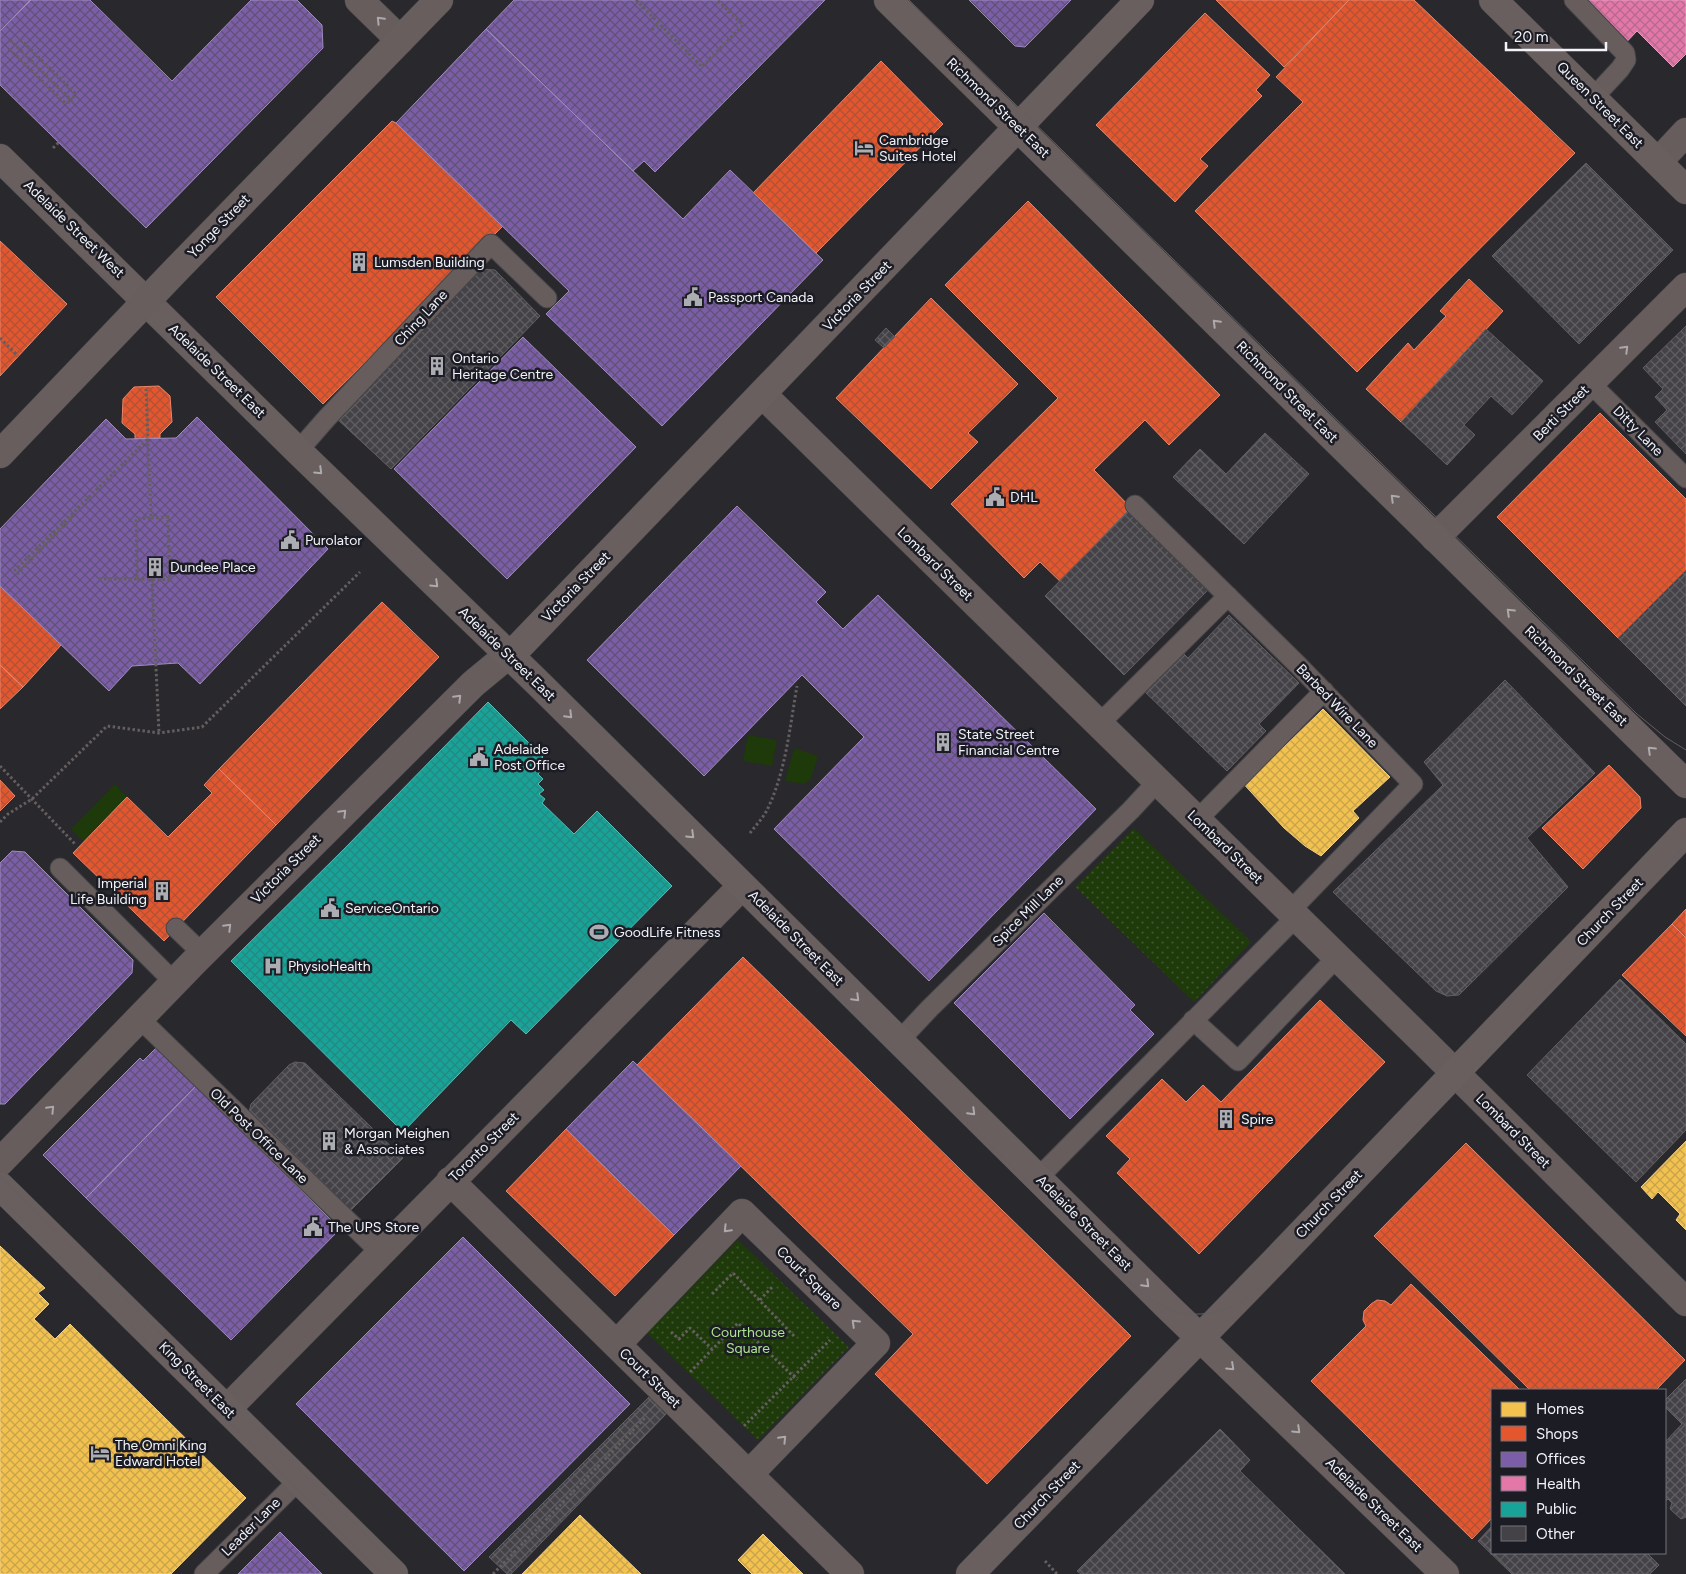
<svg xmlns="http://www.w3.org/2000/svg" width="1686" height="1574" viewBox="0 0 1686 1574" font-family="Figtree,sans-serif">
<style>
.grass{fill:#1e390a}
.park{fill:url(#park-dots)}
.homes{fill:url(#homes-cross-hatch);stroke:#f2d082}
.shops{fill:url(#shops-cross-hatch);stroke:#e8866b}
.offices{fill:url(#offices-cross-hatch);stroke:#9f8bc0}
.health{fill:url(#health-cross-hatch);stroke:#e89cc1}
.public{fill:url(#public-cross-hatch);stroke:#59bbb5}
.building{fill:url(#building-cross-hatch);stroke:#615f62}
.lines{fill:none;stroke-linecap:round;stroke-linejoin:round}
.lane-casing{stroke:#454549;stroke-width:21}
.street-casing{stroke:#454549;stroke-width:29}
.secondary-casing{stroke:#454549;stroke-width:29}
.primary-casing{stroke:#454549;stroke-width:29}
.path{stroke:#645e5f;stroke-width:3;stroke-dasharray:2.5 2.5;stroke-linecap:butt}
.lane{stroke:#675d5c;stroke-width:19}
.street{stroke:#675d5c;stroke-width:28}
.secondary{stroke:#695f5f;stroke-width:28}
.primary{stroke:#685e5e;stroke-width:28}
.tram{stroke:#645f60;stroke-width:1}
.oneway{stroke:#ada8ab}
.oneway2{stroke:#aeaaac}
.labels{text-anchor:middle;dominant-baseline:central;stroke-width:5;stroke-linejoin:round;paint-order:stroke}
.street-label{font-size:14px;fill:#f3f4fa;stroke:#1c1c25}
.poi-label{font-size:14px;fill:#f3f4fa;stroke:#1c1c25;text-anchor:start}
.park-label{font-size:14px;fill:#ace38e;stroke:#1c1c25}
</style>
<defs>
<pattern id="park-dots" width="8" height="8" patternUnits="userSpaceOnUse" patternTransform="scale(1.25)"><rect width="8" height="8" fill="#1e390a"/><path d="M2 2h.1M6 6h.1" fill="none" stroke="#3f562f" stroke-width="1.8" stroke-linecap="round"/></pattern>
<pattern id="homes-cross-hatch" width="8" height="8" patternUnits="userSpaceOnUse" patternTransform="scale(1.25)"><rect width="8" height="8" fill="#f2c14e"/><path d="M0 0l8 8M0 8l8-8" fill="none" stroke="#c8a34d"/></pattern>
<pattern id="shops-cross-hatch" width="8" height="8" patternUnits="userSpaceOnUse" patternTransform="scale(1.25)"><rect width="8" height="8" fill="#e4572e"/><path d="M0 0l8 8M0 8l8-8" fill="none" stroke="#ae5238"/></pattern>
<pattern id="offices-cross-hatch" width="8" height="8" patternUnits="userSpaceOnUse" patternTransform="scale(1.25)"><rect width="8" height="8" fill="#7b5ea7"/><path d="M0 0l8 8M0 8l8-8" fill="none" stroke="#605274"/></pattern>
<pattern id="health-cross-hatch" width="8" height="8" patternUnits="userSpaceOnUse" patternTransform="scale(1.25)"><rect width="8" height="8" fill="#e377a8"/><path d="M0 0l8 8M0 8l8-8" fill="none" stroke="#b5698c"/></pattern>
<pattern id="public-cross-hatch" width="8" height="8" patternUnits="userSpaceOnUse" patternTransform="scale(1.25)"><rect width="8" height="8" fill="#17a398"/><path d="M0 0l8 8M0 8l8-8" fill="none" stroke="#268881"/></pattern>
<pattern id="building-cross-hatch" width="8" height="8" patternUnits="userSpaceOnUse" patternTransform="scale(1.25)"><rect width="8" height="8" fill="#444246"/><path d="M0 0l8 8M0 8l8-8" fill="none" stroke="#5f5e62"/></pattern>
</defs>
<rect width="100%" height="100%" fill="#28282d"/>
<path class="grass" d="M748,735L777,740L772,766L743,761Z
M794,748L818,756L811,779L804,784L785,781Z
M115,784L127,797L84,842L71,829Z"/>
<path class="park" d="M1134,828L1251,942L1194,1002L1075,887Z
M738,1240L849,1347L758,1440L647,1333Z"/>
<path class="homes" d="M1323,709L1390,777L1353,811L1359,818L1321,856L1305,846L1284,828L1240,780L1279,744L1283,748Z
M1686,1141V1230L1676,1220L1680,1214L1658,1192L1652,1199L1641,1187Z
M0,1246L45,1288L38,1293L49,1304L34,1319L55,1339L70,1324L246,1498L171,1574H0Z
M580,1515L641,1574H522Z
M763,1534L803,1574H752L738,1560Z"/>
<path class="shops" d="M1216,0H1349L1284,67Z
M1349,0H1414L1575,153L1357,372L1195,211L1303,102L1276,77Z
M1205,13L1270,75L1256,90L1262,96L1200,159L1208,166L1175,202L1096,125Z
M881,61L943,124L816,253L753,193Z
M392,121L396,123L503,226L323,404L216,297Z
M1028,201L1220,395L1169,445L1145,420L1094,470L1138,515L1066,587L1040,562L1024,578L951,504L1058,398L945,285Z
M0,241L67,304L0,376Z
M1469,279L1503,311L1401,422L1366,389L1408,343L1414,350L1446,316L1440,311Z
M931,298L1018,384L968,433L978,442L931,489L836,398Z
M159,386L170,396L172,422L160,434V438L135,439V434L122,423L123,399L134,387Z
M1600,413L1686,499V570L1618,638L1497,517Z
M0,586L62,644L23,687L0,665Z
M382,602L439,657L276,825L219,769Z
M0,665L23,687L0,709Z
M1609,765L1640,797L1641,808L1583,869L1542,828Z
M219,769L276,825L164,941L73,853L127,797L168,837L212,793L204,785Z
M0,780L15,796L0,811Z
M1686,909V938L1672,924Z
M1672,924L1686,938V1036L1622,975Z
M743,957L1131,1336L987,1484L875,1374L913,1334L637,1065Z
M1320,1000L1385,1062L1199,1254L1117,1173L1130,1159L1106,1136L1162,1079L1186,1102L1203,1085L1221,1102Z
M566,1129L674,1235L615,1296L506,1191Z
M1466,1143L1685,1360L1656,1390H1530L1374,1236Z
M1411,1284L1520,1390H1492V1518L1472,1539L1311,1381L1366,1326L1363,1320L1364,1311L1371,1304L1377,1300L1385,1301L1391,1305Z"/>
<path class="offices" d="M0,0H30L0,31Z
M31,0H90L172,81L251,0H297L322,25L323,48L146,228L0,85V31Z
M514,0H825L655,172L644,161L633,171L486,29Z
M969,0H1071L1025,47L1015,46Z
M486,29L683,219L730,170L823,260L662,426L546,314L569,291L396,123Z
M523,337L636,447L507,579L394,469Z
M197,417L328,549L200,684L178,663L132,666L109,691L0,586V529L106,419L126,439L176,438Z
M737,506L826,592L816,602L843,629L878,595L1096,809L929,981L774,829L864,737L802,675L704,776L587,660Z
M12,851L25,852L133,960L132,973L5,1104H0V863Z
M1044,913L1135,1005L1130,1010L1154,1034L1070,1119L954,1003Z
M157,1047L196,1086L86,1198L43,1155L140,1058L143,1061Z
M633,1061L741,1166L674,1235L566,1129Z
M196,1086L340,1229L231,1340L86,1198Z
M463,1237L630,1404L464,1571L296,1404Z
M280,1532L322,1574H238Z"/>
<path class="health" d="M1567,0H1686V54L1673,67L1637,31L1618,51Z"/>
<path class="public" d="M488,702L543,757L538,762L544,767L538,774L543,779L538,784L544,790L539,794L545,799L542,803L574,834L597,811L672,886L526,1034L511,1020L403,1132L231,961L345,848Z"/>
<path class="building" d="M1586,163L1673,250L1579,344L1492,256Z
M479,269L495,270L540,316L391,469L335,417Z
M1686,326V454L1655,422L1667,410L1655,397L1663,389L1643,368Z
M886,328L895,337L884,348L875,340Z
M1486,329L1543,381L1512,415L1491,396L1464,425L1475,435L1447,465L1401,422Z
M1265,433L1309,474L1244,544L1173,477L1200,449L1226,474Z
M1130,509L1210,588L1124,675L1045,596Z
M1686,570V706L1618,638Z
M1229,615L1299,683L1259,724L1266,731L1227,771L1145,692L1183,653L1188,658Z
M1505,680L1595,773L1527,838L1568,887L1459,995L1447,996L1436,991L1333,892L1443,785L1424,762Z
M1620,979L1686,1044V1130L1636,1182L1527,1075Z
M295,1062L305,1063L403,1158L347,1214L249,1112L251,1104L289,1065Z
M1686,1379V1517L1681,1519L1670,1509L1672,1503L1668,1499L1665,1501V1442L1682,1424L1665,1407V1400Z
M652,1394L669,1411L511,1574H507L489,1557Z
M1220,1429L1250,1460L1240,1471L1345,1574H1081L1077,1571Z
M1492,1526V1553H1647L1659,1565L1650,1574H1512L1478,1541Z"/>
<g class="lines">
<g class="lane-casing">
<path id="lane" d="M1574,0L1625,53L1626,60L1620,69L1593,98
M1590,383L1686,478
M298,451L326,419L491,244L547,298
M1135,505L1299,666L1413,784L1290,911
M1099,724L1228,596
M1197,820L1324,691
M60,868L174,982
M176,928L202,953
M139,1018L381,1253
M1193,1020L1238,1061L1336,958
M899,1041L929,1009L1131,810L1157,782
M1038,1178L1296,917
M204,1574L299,1480"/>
</g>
<g class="street-casing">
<path id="street" d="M359,0L400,40
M1658,162L1686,132
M762,394L1425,1043L1686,1302
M1435,538L1686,287
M0,1162L194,962L473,684L502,660L510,656
M450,1181L850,1574
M617,1344L742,1213L876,1343L749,1474
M227,1409L742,886"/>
</g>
<g class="secondary-casing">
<path id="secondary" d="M888,0L1686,784
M1493,0L1686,190
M0,158L298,451L539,684L1167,1306L1445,1574
M510,656L1140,0
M0,1186L394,1574
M970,1574L1269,1267L1686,832"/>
</g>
<g class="primary-casing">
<path id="primary" d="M0,454L176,270L439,0"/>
</g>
<path class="path" d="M636,0L702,67L743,25L717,0
M652,30L659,23
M20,39L75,93L72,101
M10,40L72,101
M9,49L65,103L72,101
M53,148L59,142
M0,338L18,356
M151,518L168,517L170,580L152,579
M14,571L148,439
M17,574L73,517L70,514
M99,579H137L136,519L151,518L146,387
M137,579H152L159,733
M0,766L75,844
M0,822L8,814L32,799L107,726L159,733L202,727L360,572
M750,833C756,825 764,817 768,808C786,770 790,726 797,686
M712,1294L733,1273L794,1336
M760,1300L773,1286
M671,1332L679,1339L690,1328L712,1349
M690,1372L738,1323L797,1380
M744,1426L830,1340
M1045,1561L1057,1574
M493,1574L646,1417"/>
<use href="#lane" class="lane"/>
<use href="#street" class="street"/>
<use href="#secondary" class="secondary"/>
<use href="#primary" class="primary"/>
<path class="tram" d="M909,0L1637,714L1665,737L1686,750
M0,176L419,585L454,614L472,631L1103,1257C1138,1289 1166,1325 1219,1311C1251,1303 1280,1266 1303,1243C1337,1209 1370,1175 1403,1140C1497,1041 1592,943 1686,844
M0,1176L405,1574
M0,1197L383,1574"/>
</g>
<defs><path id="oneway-chevron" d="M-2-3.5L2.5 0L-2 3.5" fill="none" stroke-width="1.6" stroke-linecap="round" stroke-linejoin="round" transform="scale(1.25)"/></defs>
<g class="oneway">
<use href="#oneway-chevron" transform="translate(380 20) rotate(-134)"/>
<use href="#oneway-chevron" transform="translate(1625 349) rotate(-45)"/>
<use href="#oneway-chevron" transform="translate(458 698) rotate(-45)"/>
<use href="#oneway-chevron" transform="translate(343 813) rotate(-45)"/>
<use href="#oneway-chevron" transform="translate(228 927) rotate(-45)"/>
<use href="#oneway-chevron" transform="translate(51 1109) rotate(-46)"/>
<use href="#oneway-chevron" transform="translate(727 1229) rotate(134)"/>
<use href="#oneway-chevron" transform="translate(855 1323) rotate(-136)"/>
<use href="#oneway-chevron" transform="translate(783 1439) rotate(-46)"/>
</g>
<g class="oneway2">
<use href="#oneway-chevron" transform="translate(1216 323) rotate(-135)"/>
<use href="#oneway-chevron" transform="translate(319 471) rotate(44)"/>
<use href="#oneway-chevron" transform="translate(1394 498) rotate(-135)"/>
<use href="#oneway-chevron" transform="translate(435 584) rotate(44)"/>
<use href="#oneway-chevron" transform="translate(1510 612) rotate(-136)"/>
<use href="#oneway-chevron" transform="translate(569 715) rotate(45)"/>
<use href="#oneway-chevron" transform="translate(1651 750) rotate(-136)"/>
<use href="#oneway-chevron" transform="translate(691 835) rotate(44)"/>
<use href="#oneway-chevron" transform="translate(856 998) rotate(45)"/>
<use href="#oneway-chevron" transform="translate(972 1112) rotate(45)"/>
<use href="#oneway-chevron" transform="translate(1146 1284) rotate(45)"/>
<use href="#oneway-chevron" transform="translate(1231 1367) rotate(43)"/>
<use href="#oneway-chevron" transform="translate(1297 1430) rotate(44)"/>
</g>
<defs>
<g id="hotel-bare" transform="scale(1.5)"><path d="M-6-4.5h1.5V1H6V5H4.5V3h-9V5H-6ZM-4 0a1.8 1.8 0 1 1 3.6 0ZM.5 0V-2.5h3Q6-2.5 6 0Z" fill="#acadb2" stroke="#1c1c25" stroke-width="2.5" paint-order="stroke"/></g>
<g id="building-bare" transform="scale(1.5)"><path d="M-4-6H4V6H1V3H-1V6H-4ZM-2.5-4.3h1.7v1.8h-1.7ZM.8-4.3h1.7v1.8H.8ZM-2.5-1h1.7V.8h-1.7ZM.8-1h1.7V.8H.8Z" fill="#acadb2" stroke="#1c1c25" stroke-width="2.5" paint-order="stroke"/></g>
<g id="civic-bare" transform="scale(1.5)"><path d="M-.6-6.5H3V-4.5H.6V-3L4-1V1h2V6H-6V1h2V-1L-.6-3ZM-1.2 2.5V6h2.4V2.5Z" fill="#acadb2" stroke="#1c1c25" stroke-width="2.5" paint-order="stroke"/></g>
<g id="stadium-bare" transform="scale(1.5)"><path d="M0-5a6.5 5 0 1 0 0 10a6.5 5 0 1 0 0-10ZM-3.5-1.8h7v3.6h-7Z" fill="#acadb2" stroke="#1c1c25" stroke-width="2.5" paint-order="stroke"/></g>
<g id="hospital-bare" transform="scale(1.5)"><path d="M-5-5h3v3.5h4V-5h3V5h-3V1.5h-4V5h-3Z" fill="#acadb2" stroke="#1c1c25" stroke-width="2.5" paint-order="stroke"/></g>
</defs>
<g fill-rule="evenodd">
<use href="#hotel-bare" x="864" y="148"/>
<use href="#building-bare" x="359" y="262"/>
<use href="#civic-bare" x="693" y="297"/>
<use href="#building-bare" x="437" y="366"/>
<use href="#civic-bare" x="995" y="497"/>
<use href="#civic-bare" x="290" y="540"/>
<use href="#building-bare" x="155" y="567"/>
<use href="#building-bare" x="943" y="742"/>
<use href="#civic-bare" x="479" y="757"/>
<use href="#building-bare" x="162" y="891"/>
<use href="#civic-bare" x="330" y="908"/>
<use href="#stadium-bare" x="599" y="932"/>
<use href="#hospital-bare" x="273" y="966"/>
<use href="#building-bare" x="1226" y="1119"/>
<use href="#building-bare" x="329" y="1141"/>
<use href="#civic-bare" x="313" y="1227"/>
<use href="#hotel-bare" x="100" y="1453"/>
</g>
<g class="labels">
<g class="street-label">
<text transform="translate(1600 105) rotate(45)">Queen Street East</text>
<text transform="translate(998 108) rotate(44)">Richmond Street East</text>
<text transform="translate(219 226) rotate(-46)">Yonge Street</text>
<text transform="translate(74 229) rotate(44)">Adelaide Street West</text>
<text transform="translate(857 296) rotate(-46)">Victoria Street</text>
<text transform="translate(421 318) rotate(-47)">Ching Lane</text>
<text transform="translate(217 371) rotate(44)">Adelaide Street East</text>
<text transform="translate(1287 392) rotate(45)">Richmond Street East</text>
<text transform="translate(1561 413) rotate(-45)">Berti Street</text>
<text transform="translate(1638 431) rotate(45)">Ditty Lane</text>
<text transform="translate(935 564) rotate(44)">Lombard Street</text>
<text transform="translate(576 587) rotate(-46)">Victoria Street</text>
<text transform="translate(507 654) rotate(44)">Adelaide Street East</text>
<text transform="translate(1576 676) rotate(44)">Richmond Street East</text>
<text transform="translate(1337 706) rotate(46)">Barbed Wire Lane</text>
<text transform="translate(1225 847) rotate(44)">Lombard Street</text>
<text transform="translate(286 869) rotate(-45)">Victoria Street</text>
<text transform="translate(1028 911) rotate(-45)">Spice Mill Lane</text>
<text transform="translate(1610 912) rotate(-46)">Church Street</text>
<text transform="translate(796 938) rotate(45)">Adelaide Street East</text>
<text transform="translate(1513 1131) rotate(45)">Lombard Street</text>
<text transform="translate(259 1136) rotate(44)">Old Post Office Lane</text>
<text transform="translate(484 1147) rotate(-45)">Toronto Street</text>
<text transform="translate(1329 1204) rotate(-46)">Church Street</text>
<text transform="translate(1084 1223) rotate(45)">Adelaide Street East</text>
<text transform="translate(809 1278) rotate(44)">Court Square</text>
<text transform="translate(650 1378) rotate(44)">Court Street</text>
<text transform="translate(197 1380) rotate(45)">King Street East</text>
<text transform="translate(1047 1495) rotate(-46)">Church Street</text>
<text transform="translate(1374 1505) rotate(44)">Adelaide Street East</text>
<text transform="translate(251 1527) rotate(-45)">Leader Lane</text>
</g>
<g class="poi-label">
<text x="879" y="140">Cambridge<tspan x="879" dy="16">Suites Hotel</tspan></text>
<text x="374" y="262">Lumsden Building</text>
<text x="708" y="297">Passport Canada</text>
<text x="452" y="358">Ontario<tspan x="452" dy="16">Heritage Centre</tspan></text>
<text x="1010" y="497">DHL</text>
<text x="305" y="540">Purolator</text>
<text x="170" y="567">Dundee Place</text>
<text x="958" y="734">State Street<tspan x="958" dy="16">Financial Centre</tspan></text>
<text x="494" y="749">Adelaide<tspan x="494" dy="16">Post Office</tspan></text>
<text x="147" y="883" text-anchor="end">Imperial<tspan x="147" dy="16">Life Building</tspan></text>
<text x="345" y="908">ServiceOntario</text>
<text x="614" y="932">GoodLife Fitness</text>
<text x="288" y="966">PhysioHealth</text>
<text x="1241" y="1119">Spire</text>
<text x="344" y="1133">Morgan Meighen<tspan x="344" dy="16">&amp; Associates</tspan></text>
<text x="328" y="1227">The UPS Store</text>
<text x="115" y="1445">The Omni King<tspan x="115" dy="16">Edward Hotel</tspan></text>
</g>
<g class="park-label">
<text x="748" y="1332">Courthouse<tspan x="748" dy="16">Square</tspan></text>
</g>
</g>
<rect x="1491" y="1389" width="175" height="165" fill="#1c1c25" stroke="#72727a"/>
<rect x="1501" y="1402" width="25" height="15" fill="#f2c14e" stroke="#72727a"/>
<text x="1536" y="1414" font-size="15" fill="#f3f4fa">Homes</text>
<rect x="1501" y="1426" width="25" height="15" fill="#e4572e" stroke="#72727a"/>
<text x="1536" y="1439" font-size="15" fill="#f3f4fa">Shops</text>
<rect x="1501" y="1452" width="25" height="15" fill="#7b5ea7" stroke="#72727a"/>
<text x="1536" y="1464" font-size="15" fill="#f3f4fa">Offices</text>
<rect x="1501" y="1476" width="25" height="15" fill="#e377a8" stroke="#72727a"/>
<text x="1536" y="1489" font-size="15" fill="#f3f4fa">Health</text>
<rect x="1501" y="1502" width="25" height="15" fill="#17a398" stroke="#72727a"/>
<text x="1536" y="1514" font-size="15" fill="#f3f4fa">Public</text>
<rect x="1501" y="1526" width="25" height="15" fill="#444246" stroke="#72727a"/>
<text x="1536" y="1539" font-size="15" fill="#f3f4fa">Other</text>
<path d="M1506 42v8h100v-8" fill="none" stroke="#f3f4fa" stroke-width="2.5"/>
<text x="1514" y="42" font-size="15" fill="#f3f4fa" stroke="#1c1c25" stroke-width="4" paint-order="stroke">20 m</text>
</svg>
